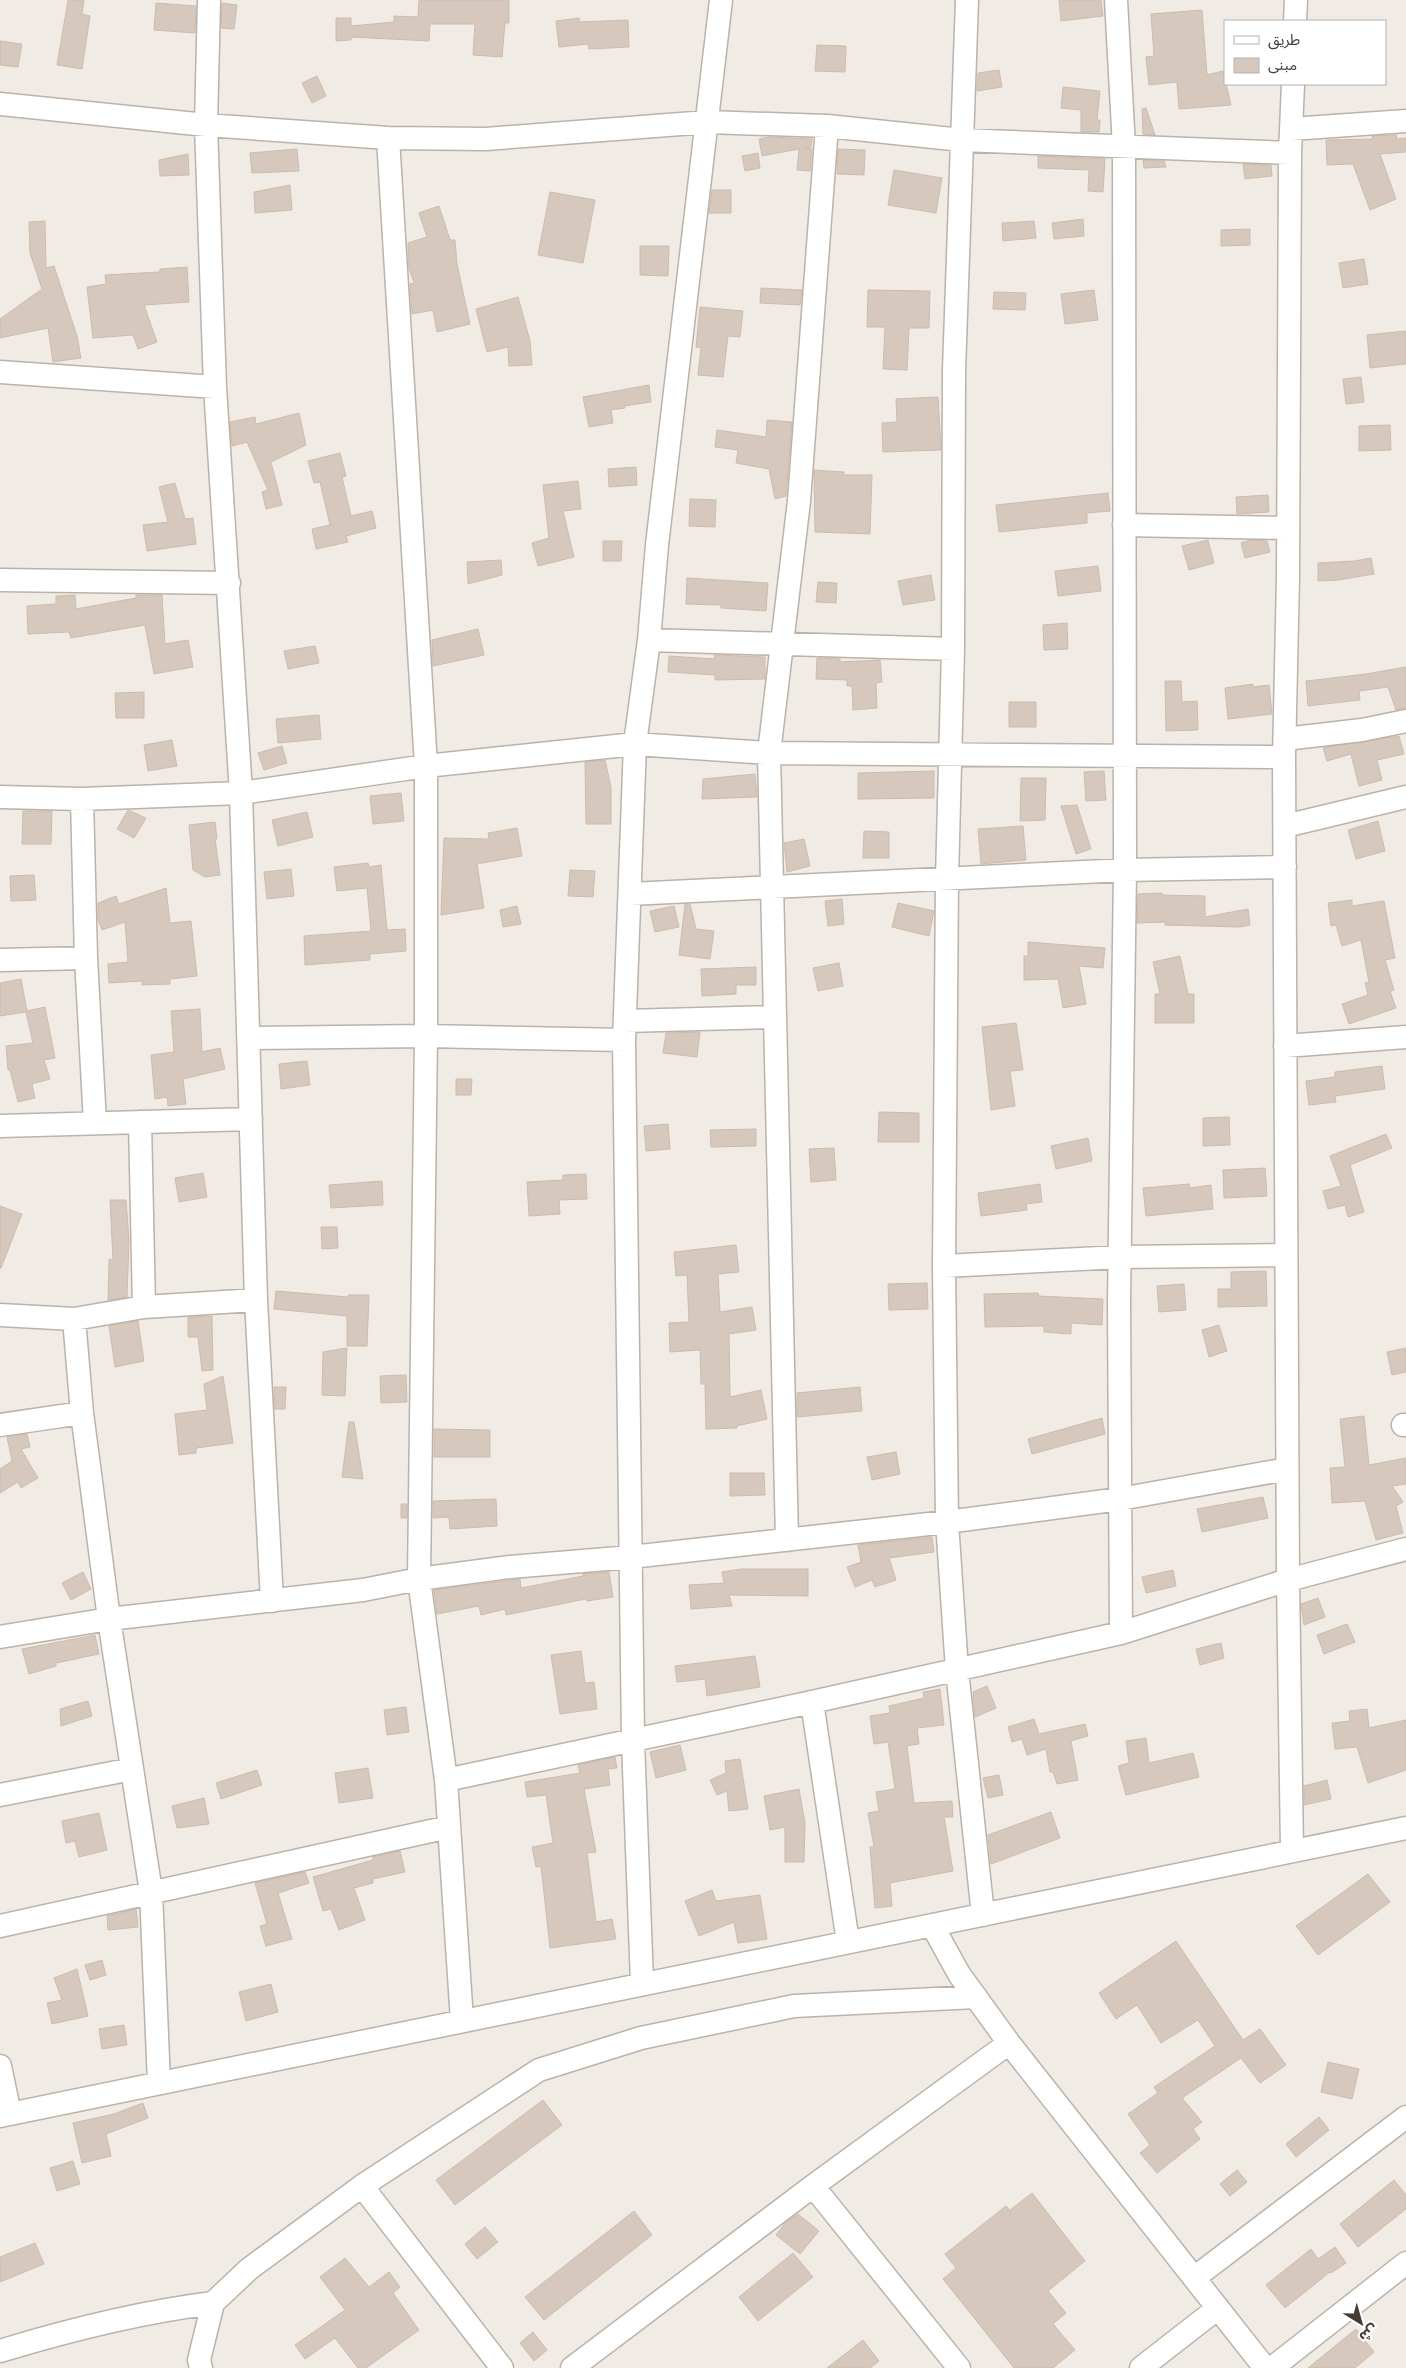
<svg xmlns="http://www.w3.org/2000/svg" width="1406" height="2368" viewBox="0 0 1406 2368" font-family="Commissioner,'Noto Sans Arabic',sans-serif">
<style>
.building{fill:#d6c8bd;stroke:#cdbcae}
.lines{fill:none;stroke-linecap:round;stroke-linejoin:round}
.minor-casing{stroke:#bcb2a8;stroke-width:25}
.minor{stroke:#fff;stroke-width:22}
</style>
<rect width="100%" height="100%" fill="#f1ebe5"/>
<path class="building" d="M68,0H84L82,14L90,16L82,69L57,65Z
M419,0H509V23H505L502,57L473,55L475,24H430L429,41L351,37V40L336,41V18H351V26L394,22V16L418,17Z
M1059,0H1101L1103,16L1061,21Z
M156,3L196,6L195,33L154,30Z
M222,3L237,5L234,29L221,28Z
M1202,10L1207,75L1223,71L1231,105L1179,109L1177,82L1149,85L1146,57L1154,56L1151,14Z
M579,18L580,22L628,20L629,47L589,49L588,44L559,47L556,21Z
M0,41L22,44L18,67L0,65Z
M817,45L846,46L845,72L815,71Z
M999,70L1002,87L977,91L978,73Z
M317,76L326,96L312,103L302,83Z
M1063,87L1100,91L1097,120H1100L1099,132H1081V110L1061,108Z
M1146,108L1155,135L1143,134L1142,109Z
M1396,135L1397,139L1406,138V152L1380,154L1396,199L1370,210L1353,164L1327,165L1326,140L1373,139L1372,136Z
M769,137L812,139L811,147L805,148L812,149L810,171L797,170L799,149L762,156L759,139Z
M297,149L299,171L252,173L250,153Z
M838,149L865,150L864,175L837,174Z
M758,153L760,168L745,171L742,156Z
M188,154L189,175L160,176L159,160Z
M1038,156L1105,159L1103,192L1088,191L1089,170L1038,168Z
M1143,160L1164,161L1166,167L1144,168Z
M1243,164L1271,165L1272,176L1245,179Z
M894,170L942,178L936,213L888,205Z
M290,185L292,210L255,213L254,192Z
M712,190H731V213H709Z
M550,192L595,200L583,263L538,255Z
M439,206L450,240H455L457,264L470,324L437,332L433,310L412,314L410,284L414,283L409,268L408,243L427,237L419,213Z
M1083,219L1084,236L1054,239L1052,223Z
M45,221L46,268L54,266L77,336L81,358L53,362L48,328L0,338V319L42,289L30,253L29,222Z
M1034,221L1036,238L1003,241L1002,223Z
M1250,229V245L1221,246V230Z
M640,246H669L668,276L640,275Z
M1364,259L1368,284L1343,288L1339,263Z
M187,267L189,302L144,305L157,342L138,349L133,335L93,338L87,287L106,284L105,275L160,272V269Z
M761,288L802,290L800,305L760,303Z
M868,290L930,291L929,328H909L907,370L883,369L885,327H867Z
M1094,290L1098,320L1065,324L1061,294Z
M994,292L1026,293L1025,310L993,309Z
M518,297L530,341L532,365L509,366L508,347L487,352L476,309Z
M700,307L743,311L740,337L728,336L723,377L698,375L701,348L696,347Z
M1406,331V364L1370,368L1367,335Z
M1361,377L1364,402L1346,404L1343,379Z
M649,385L651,402L624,406L625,408L611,410L613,423L589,427L583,397Z
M938,397L941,450L883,452L882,423L897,422L896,399Z
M299,413L306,445L271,462L282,505L266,509L262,492L268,490L247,442L232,446L230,422L255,417L256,424Z
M767,420L792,422L786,496L775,499L769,469L736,463L738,450L715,447L717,430L766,437Z
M1390,425L1391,450L1359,451V426Z
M340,453L346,476L342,477L351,516L372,511L376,528L346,536L348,542L316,549L312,529L330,525L320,482L314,483L308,461Z
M636,467L637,485L609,487L608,469Z
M814,470L844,472V475H872L870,534L815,532Z
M578,481L581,509L563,511L574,557L538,566L532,543L549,538L543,485Z
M175,483L185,519L193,518L196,544L147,551L143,525L168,522L159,487Z
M1108,493L1110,511L1087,513V523L999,532L996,505Z
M1268,495L1269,512L1237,514L1236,497Z
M690,499L716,500L715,527L689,526Z
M1208,540L1214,563L1189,570L1182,546Z
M1250,540L1267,541L1270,552L1245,558L1241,543Z
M603,541H622L621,561H603Z
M1371,558L1374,574L1338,580L1318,581V563L1354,561Z
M501,560L502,575L468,584L467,562Z
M1098,566L1101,591L1058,596L1055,571Z
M931,575L935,600L903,605L898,581Z
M687,578L768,583L766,611L721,608V605L686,604Z
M818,582L837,583L836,603L816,602Z
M75,595L76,609L136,598V595H162L165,644L188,640L193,667L154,674L145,625L71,638L69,632L28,634L27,606L56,604V596Z
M1067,623L1068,649L1044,650L1043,625Z
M478,629L484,655L433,666L432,640Z
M315,646L319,663L288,669L284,651Z
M714,655L765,657V679L715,680V675L668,672L669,656L715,659Z
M817,658L840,659V662L880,660L882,682L876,683L877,708L853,710L852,686H847V680L816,679Z
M1406,667V708L1396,710L1388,687L1359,691L1360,700L1308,706L1306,681L1366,674Z
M1165,681H1181L1182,702L1197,701L1198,730L1166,731Z
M1253,684V687L1269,685L1272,714L1228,719L1225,688Z
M144,692V718H116L115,693Z
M1009,702H1036V727H1009Z
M319,715L321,739L278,743L276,719Z
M1399,736L1404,754L1377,760L1382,780L1359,786L1351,754L1327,761L1323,748Z
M172,740L177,766L148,771L144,745Z
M282,746L287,763L264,770L258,753Z
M605,760L611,787V824H586L585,762Z
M934,771V798L858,799V773Z
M1104,771L1106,800L1086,801L1084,772Z
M755,774L757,797L702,799L703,779Z
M1021,778H1046L1045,820L1020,821Z
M401,793L404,821L373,824L370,796Z
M1077,805L1091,849L1076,854L1061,806Z
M128,810L146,818L134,838L117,829Z
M23,811H52L51,844H22Z
M307,812L313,837L278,846L272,820Z
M1378,821L1385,851L1356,859L1348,830Z
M215,822L217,839H215L220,875L205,877L193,870L189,825Z
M1023,826L1026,860L981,864L978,829Z
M517,828L522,856L477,864L484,908L441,915L444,838L489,839L488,833Z
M864,831L889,832V858H863Z
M804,839L810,866L787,872L784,843Z
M368,863L369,867L381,865L387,930L405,929L406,951L370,954V960L305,965L304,936L371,931L367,888L337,891L334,867Z
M291,869L294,896L267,899L264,872Z
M570,870L595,871L593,897L568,896Z
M34,875L36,900L11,901L10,876Z
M166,888L170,923L191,921L197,976L170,979V984L142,985V981L109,983L108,964L128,962L125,922L102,930L98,919V903L116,896L119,904Z
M1162,893V895L1205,896V917L1248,909L1250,925L1240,927L1165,925V922L1137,923L1138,894Z
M842,899L844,924L828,926L825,901Z
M1352,900V906L1384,901L1395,958L1385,960L1394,990L1390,991L1396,1008L1349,1024L1342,1004L1368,995L1365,983L1369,982L1361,940L1342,946L1336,925L1331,926L1328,903Z
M898,903L934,911L929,936L892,927Z
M685,904H690L696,929L714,931L710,959L679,955Z
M517,906L521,924L503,927L500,910Z
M674,906L679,927L655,932L650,911Z
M1028,942L1105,948L1103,968L1079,966L1086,1004L1063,1008L1058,979L1024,980V956H1028Z
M1180,956L1188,994H1194V1023H1155V994H1160L1153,962Z
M839,963L843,986L818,991L813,968Z
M756,967V985H736V994L702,996L701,969Z
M21,979L27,1011L45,1007L55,1058L44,1060L50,1079L32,1084L35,1098L18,1102L10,1070H8L6,1046L33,1043L26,1012L0,1016V983Z
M200,1009L202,1052L220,1048L225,1069L183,1079L186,1104L168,1106L167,1097L155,1099L151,1055L174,1052L171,1011Z
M1016,1023L1023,1070L1010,1071L1015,1106L991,1110L982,1027Z
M700,1032L697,1057L663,1053L666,1033Z
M307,1061L310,1085L281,1089L279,1064Z
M1382,1066L1385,1089L1335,1096L1336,1102L1309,1105L1306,1081L1335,1077V1072Z
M456,1079H472L471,1095H456Z
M879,1112L919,1113V1142H878Z
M1229,1117L1230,1145L1203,1146V1118Z
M668,1124L670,1149L646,1151L644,1126Z
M756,1129V1146L711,1147L710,1130Z
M1386,1134L1392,1148L1350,1165L1364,1212L1348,1217L1345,1205L1328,1209L1323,1191L1341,1186L1330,1156Z
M1088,1138L1092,1161L1056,1169L1051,1146Z
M834,1148L836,1180L811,1182L809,1149Z
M1265,1168L1267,1196L1224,1198L1223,1170Z
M203,1173L207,1197L179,1202L175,1178Z
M586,1174L587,1199L559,1200L560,1214L529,1216L527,1182L563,1180V1175Z
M382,1181L383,1205L331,1208L329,1185Z
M1040,1184L1042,1202L1026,1204L1027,1210L981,1216L978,1193Z
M1189,1184L1190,1188L1211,1185L1213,1209L1146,1216L1143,1188Z
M110,1200H126L129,1241L127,1297L108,1300L109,1259L113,1260Z
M0,1206L22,1214L1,1268H0Z
M321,1227H337L338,1248L322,1249Z
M736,1245L739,1272L718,1274L720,1312L752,1307L756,1330L729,1334L730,1397L761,1390L767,1419L737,1426V1428L706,1429L705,1384H701L700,1350L670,1352L669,1323L689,1322L687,1275L676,1276L674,1252Z
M1266,1271L1267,1306L1218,1307V1289H1231V1272Z
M927,1283L928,1309L889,1310L888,1284Z
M1184,1284L1186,1310L1159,1312L1157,1286Z
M276,1291L348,1297V1295H369L367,1346H347V1316L274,1309Z
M1038,1293L1039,1296L1103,1299L1102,1325L1071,1323V1334L1044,1332V1326L985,1327L984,1294Z
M212,1316L213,1370L202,1371L198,1337H188V1317Z
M138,1321L144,1361L115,1367L109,1326Z
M1219,1325L1227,1351L1209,1357L1202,1330Z
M347,1348L345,1396L322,1395L323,1352Z
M1406,1348V1372L1392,1375L1387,1352Z
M406,1375L407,1402L381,1403L380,1376Z
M223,1376L233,1443L196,1448V1453L179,1455L175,1414L207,1410L204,1384Z
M274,1387H286L285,1409H275Z
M860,1387L862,1411L797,1417V1393Z
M1364,1416L1369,1465L1406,1458V1484L1392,1486L1403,1502L1396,1506L1403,1533L1376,1540L1365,1501L1332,1503L1330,1468L1345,1467L1340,1419Z
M1102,1418L1105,1434L1032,1454L1028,1439Z
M349,1422H354L363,1479L342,1477Z
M434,1429L490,1430V1457H434Z
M27,1434L30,1447L21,1449L38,1478L21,1488L18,1482L0,1493V1469L12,1461L7,1437Z
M896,1452L900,1474L872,1480L867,1457Z
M730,1473H764L765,1495L730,1496Z
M1263,1497L1268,1518L1202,1532L1197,1509Z
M496,1499L497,1526L450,1529L449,1517L433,1518V1501Z
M401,1504H407V1518H401Z
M932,1537L934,1552L889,1558L896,1580L875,1587L872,1580L855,1587L847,1567L861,1562L858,1545Z
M741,1569H808V1596L729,1595L732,1606L691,1609L689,1585L724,1583L722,1572Z
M1173,1570L1176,1586L1146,1593L1142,1577Z
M83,1572L91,1589L71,1600L62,1583Z
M609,1572L613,1597L587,1601L586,1599L506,1615L505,1609L481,1615L479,1606L437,1614L434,1590L520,1579L521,1588L583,1576V1574Z
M1318,1598L1325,1617L1304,1625L1301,1604Z
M1347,1624L1355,1642L1324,1654L1317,1635Z
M95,1635L99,1654L56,1663V1666L29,1674L22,1649Z
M1221,1643L1224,1658L1200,1665L1196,1649Z
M581,1651L585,1683L594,1682L597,1709L560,1714L551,1655Z
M755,1656L760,1687L707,1696L705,1679L677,1682L675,1666Z
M987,1686L996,1708L975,1717L973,1692Z
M940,1689L944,1725L917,1728L919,1744L907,1746L914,1803L952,1801L953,1817H944L953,1871L890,1883L892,1906L875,1908L870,1847H874L868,1813L879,1811L876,1792L895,1789L888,1742L874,1744L870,1716L890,1713L889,1706L924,1698L923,1692Z
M88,1701L92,1716L61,1726L60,1709Z
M406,1707L409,1732L387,1735L384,1710Z
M1367,1709L1369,1728L1406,1720V1770L1368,1783L1357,1747L1335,1749L1332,1723L1350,1721L1349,1711Z
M1034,1719L1039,1734L1085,1724L1088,1736L1071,1741L1078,1780L1057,1784L1053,1772H1050L1046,1749L1027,1755L1022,1739L1012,1742L1008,1727Z
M1146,1738L1149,1763L1193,1753L1199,1777L1126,1795L1118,1766L1129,1763L1126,1741Z
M680,1745L686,1770L656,1778L650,1752Z
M615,1757L617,1768L608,1769L610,1785L584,1789L596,1852L587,1853L596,1922L612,1919L616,1939L550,1948L541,1866L536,1867L532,1847L553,1843L546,1795L527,1797L525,1782L580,1773L578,1765Z
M740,1759L748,1809L729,1811L727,1791L717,1795L710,1780L726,1773L725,1761Z
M368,1768L373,1798L339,1803L335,1773Z
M257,1770L262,1785L221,1799L216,1783Z
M999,1775L1003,1795L988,1798L983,1778Z
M1327,1780L1331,1799L1304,1805V1786Z
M799,1789L805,1823L804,1862H785V1827L770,1830L764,1796Z
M204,1798L209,1824L177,1828L172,1806Z
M1051,1812L1060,1838L991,1864L988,1835Z
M99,1813L107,1850L79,1857L75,1841L66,1843L62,1821Z
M400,1851L405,1872L373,1879V1883L354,1888L365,1920L339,1930L331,1909L323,1911L313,1877L373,1860V1857Z
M305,1872L309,1883L278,1893L292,1939L266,1946L260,1926L267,1924L255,1883Z
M1368,1874L1390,1902L1318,1955L1296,1926Z
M712,1890L716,1901L760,1895L767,1939L738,1943L734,1922L699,1936L685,1901Z
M136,1909L138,1927L108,1930L107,1916Z
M1176,1941L1243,2040L1260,2029L1286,2065L1260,2083L1241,2058L1182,2098L1202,2122L1193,2129L1200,2139L1157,2173L1140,2153L1150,2145L1128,2114L1158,2093L1154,2087L1215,2046L1198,2020L1161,2043L1137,2005L1116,2019L1099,1993Z
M102,1960L106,1975L90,1980L85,1965Z
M77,1969L88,2016L52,2024L47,2003L62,2000L54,1978Z
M271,1984L278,2012L246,2021L239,1992Z
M124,2025L127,2045L102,2049L99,2029Z
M1328,2062L1359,2069L1352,2099L1321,2092Z
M543,2100L562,2125L455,2205L436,2180Z
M143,2103L148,2118L106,2134L111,2156L82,2163L73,2123L114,2114Z
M1319,2117L1329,2130L1296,2157L1286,2144Z
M73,2161L80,2184L57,2191L50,2168Z
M1237,2170L1247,2182L1230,2196L1220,2184Z
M1394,2180L1406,2195V2209L1358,2247L1340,2224Z
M1032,2193L1085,2261L1048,2291L1066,2313L1053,2324L1075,2350L1053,2368H1014L943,2279L956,2268L945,2254L1006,2206L1010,2210Z
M634,2211L652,2235L544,2320L525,2297Z
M798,2214L819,2231L800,2254L776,2235L785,2223Z
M485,2227L498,2242L477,2259L465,2244Z
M35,2243L44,2264L0,2282V2257Z
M1335,2247L1346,2263L1331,2273L1330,2272L1285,2308L1266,2285L1311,2249L1318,2259Z
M793,2253L813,2277L758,2321L739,2297Z
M345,2258L369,2287L389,2272L400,2287L393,2293L419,2330L366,2368H358L335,2338L305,2359L295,2345L345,2310L320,2277Z
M1356,2329L1374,2352L1355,2368H1308Z
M533,2332L547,2350L534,2361L520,2343Z
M863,2340L879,2361L870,2368H827Z"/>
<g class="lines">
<g class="minor-casing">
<path id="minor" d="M209,0L206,125L215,387L241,793L256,1300L272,1601
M967,0L954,370L953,649L947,879L944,1266L947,1522L957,1670L983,1915
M1116,0L1124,147L1125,870L1119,1302L1121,1633
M1295,21L1296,0
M0,104L206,125L388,138L486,139L707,122L827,126L962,140L1290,153
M1291,129L1406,121
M388,138L426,766V1036L419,1579L446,1780L462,2021
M0,372L215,387
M1124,525L1288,528
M0,580L229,583
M649,640L953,649
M1285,739L1362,730L1406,721
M0,797L82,799L241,793L426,766L635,744L769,753L1284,757
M82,799L86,958L95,1123
M1285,826L1406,797
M630,894L1125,870L1285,867
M0,960L86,958
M625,1021L775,1017
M249,1038L426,1036L624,1040
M1285,1046L1406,1037
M140,1122L144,1307
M0,1126L251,1119
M944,1266L1120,1257L1286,1255
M0,1315L74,1319L144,1307L256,1300
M74,1319L82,1413L109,1619L151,1892L159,2083
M0,1425L82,1413
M1403,1425H1406
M787,1540L769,753L799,501L827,126
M0,1637L109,1619L363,1590L419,1579L510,1567L631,1557L947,1522L1120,1499L1287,1469
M812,1702L848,1942
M446,1780L812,1702L1121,1633L1288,1580L1406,1549
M0,1795L132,1769
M1292,1851L1288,1580L1284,757L1288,577L1290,153L1293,84
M932,1925L959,1974L1009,2043L1265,2368
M0,1926L449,1827
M642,1983L633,1741L624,1040L635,744L649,640L657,545L721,0
M0,2066L10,2114
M0,2116L1406,1828
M362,2186L502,2368
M813,2186L959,2368
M1194,2278L1406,2117
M0,2351C69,2330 141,2312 213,2303
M201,2368L199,2360L213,2303L249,2269L362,2186L539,2070L641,2038L794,2006L976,1997
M572,2368L813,2186L1009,2043
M1141,2368L1218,2308
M1272,2368L1406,2263"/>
</g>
<use href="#minor" class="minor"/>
</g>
<rect x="1224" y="20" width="162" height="65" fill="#ffffff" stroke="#b4b1ae"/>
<rect x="1234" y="36" width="25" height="8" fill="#ffffff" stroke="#b4b1ae"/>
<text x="1268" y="45" font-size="15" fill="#433b35">طريق</text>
<rect x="1234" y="58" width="25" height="15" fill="#d6c8bd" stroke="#b4b1ae"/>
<text x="1268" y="70" font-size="15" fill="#433b35">مبنى</text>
<g transform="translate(1361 2323) rotate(143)" stroke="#ffffff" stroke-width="4" paint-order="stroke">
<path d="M0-4L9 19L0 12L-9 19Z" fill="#433b35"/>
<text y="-8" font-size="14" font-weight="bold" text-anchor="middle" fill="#433b35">ش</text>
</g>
</svg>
